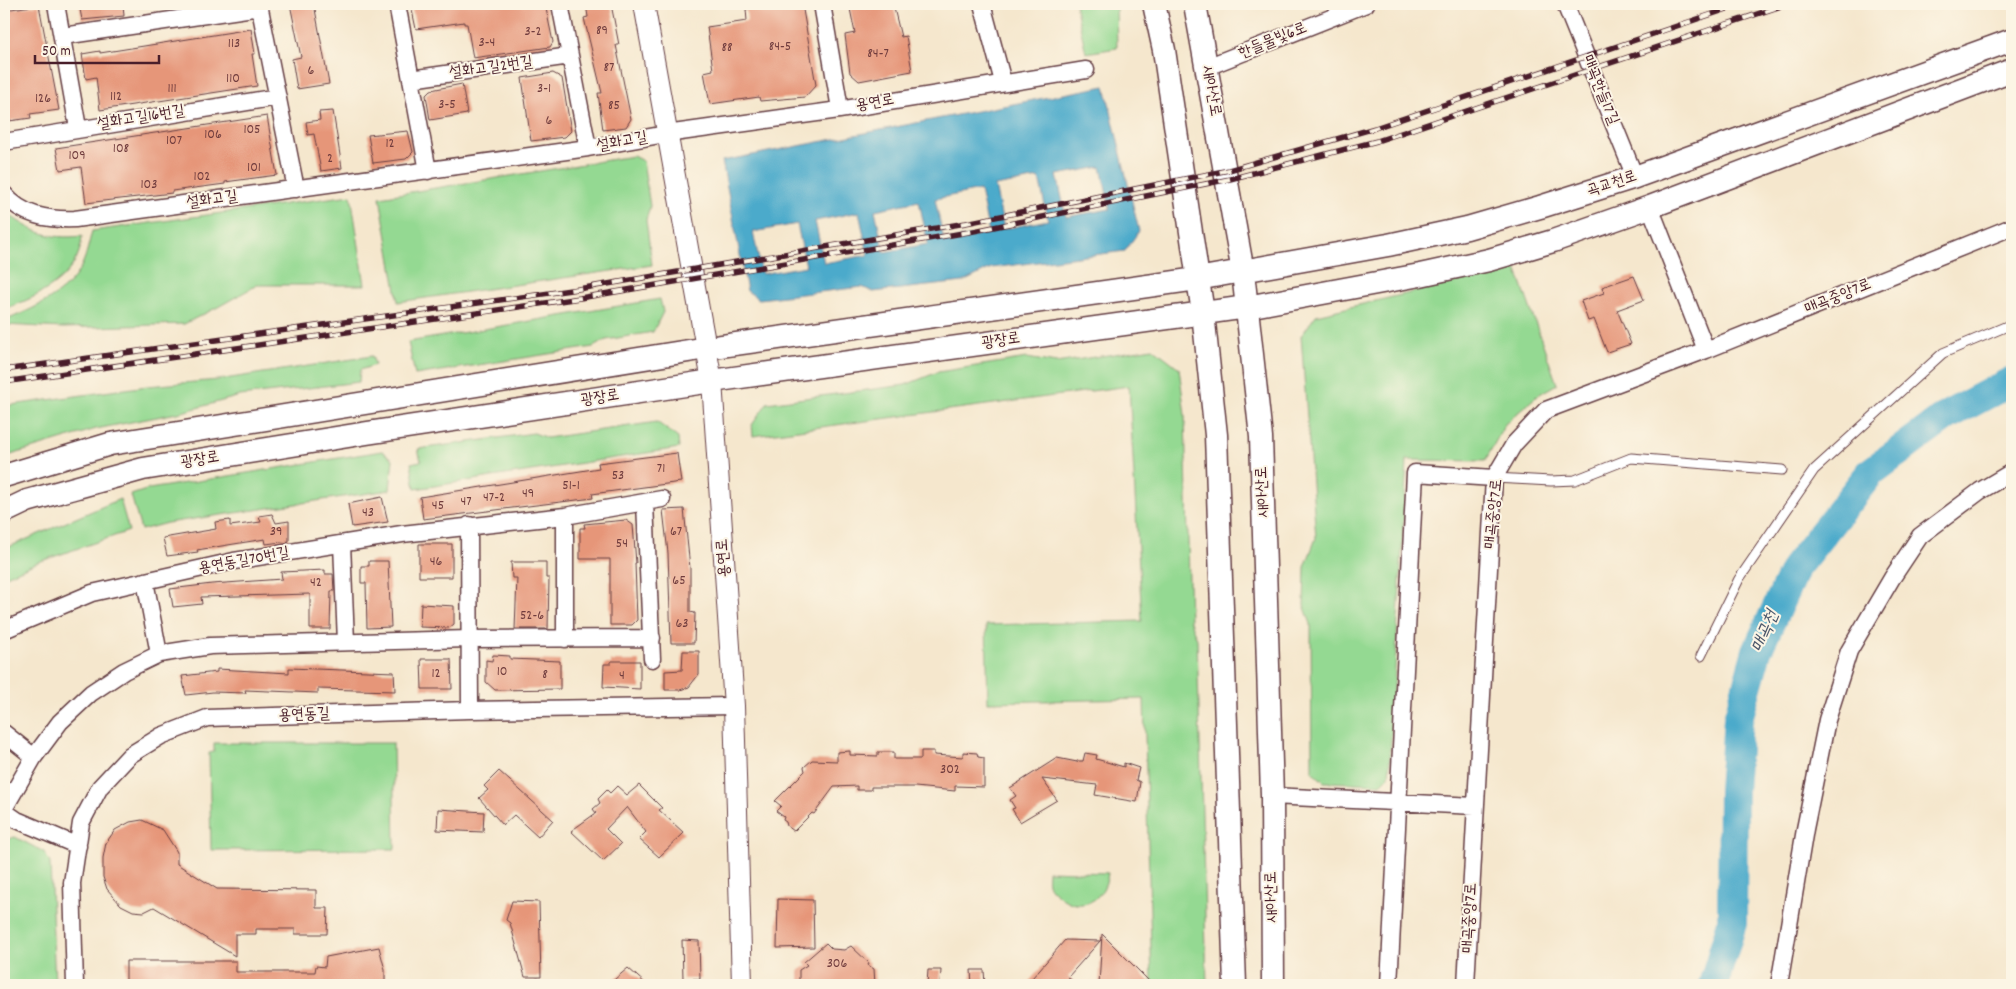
<svg xmlns="http://www.w3.org/2000/svg" width="2016" height="989" viewBox="0 0 2016 989" font-family="Dekko,'Poor Story',sans-serif">
<style>
.green{fill:#94d992;stroke:#6f7c5e}
.water{fill:#4caacb;stroke:#4b647b;fill-rule:evenodd}
.lines{fill:none;stroke-linecap:round;stroke-linejoin:round}
.river{stroke:#4caacb;stroke-width:30}
.building{fill:#e69679}
.service-casing{stroke:#643d43;stroke-width:11}
.minor-casing{stroke:#643d43;stroke-width:19}
.tertiary-casing{stroke:#643d43;stroke-width:22}
.secondary-casing{stroke:#643d43;stroke-width:25}
.service{stroke:#fff;stroke-width:9}
.minor{stroke:#fff;stroke-width:16}
.tertiary{stroke:#fff;stroke-width:20}
.secondary{stroke:#fff;stroke-width:22}
.rail-casing{stroke:#4a1f2b;stroke-width:5.5}
.rail{stroke:#fcf5e5;stroke-width:4;stroke-dasharray:11;stroke-linecap:butt}
.labels{text-anchor:middle;dominant-baseline:central;stroke-width:4;stroke-linejoin:round;paint-order:stroke}
.number-label{font-size:14px;fill:#713d3e}
.street-label{font-size:16px;fill:#4a1f2b;stroke:#fcf5e5}
.water-label{font-size:18px;font-style:italic;fill:#4b576b;stroke:#fcf5e5}
</style>
<rect width="100%" height="100%" fill="#fcf5e5"/>
<filter id="ink" filterUnits="userSpaceOnUse"><feTurbulence type="fractalNoise" baseFrequency=".02" numOctaves="2"/><feDisplacementMap in="SourceGraphic" scale="10" xChannelSelector="R" yChannelSelector="G"/><feConvolveMatrix kernelMatrix="1 2 1 2 8 2 1 2 1" color-interpolation-filters="sRGB"/></filter>
<filter id="wash" filterUnits="userSpaceOnUse"><feTurbulence type="fractalNoise" baseFrequency=".0096" numOctaves="4" result="noise"/><feDisplacementMap in="SourceGraphic" scale="20" xChannelSelector="R" yChannelSelector="G"/><feGaussianBlur stdDeviation="1.12" result="paint"/><feColorMatrix in="noise" values="0 0 0 0 0 0 0 0 0 0 0 0 0 0 0 0 0 1.4 0 .05"/><feComposite in="paint" operator="in"/></filter>
<g filter="url(#wash)">
<rect width="100%" height="100%" fill="#f5e7cd"/>
<path class="green" d="M1075,4H1116L1117,48L1086,53Z
M633,156L643,161L650,206L646,220L652,265L398,302L380,197Z
M351,195L365,285H257L218,307L184,324L64,328L4,325V321C32,309 68,295 82,265C87,254 89,242 92,231Z
M4,211C31,231 48,240 82,236C80,277 39,297 4,309Z
M1516,268L1557,384L1538,395L1505,424L1485,461L1407,460L1389,776L1381,784L1324,782L1312,771L1311,624L1304,605L1305,567L1316,538L1301,336L1316,315Z
M660,299L663,312L653,332L606,340L593,347L415,375L408,342Z
M1153,348L1179,368L1185,415L1190,622L1197,639L1207,985H1152L1144,699L988,702L986,625L1142,621L1129,386L753,436L752,425L767,403L905,385L938,372L1027,358L1056,363Z
M372,356L375,365L360,370L359,382L240,396L182,412L96,429L4,457V406L147,386L218,380Z
M657,422L678,438L679,448L415,489L411,463L421,461L418,449L534,433L547,438Z
M382,451L393,459L390,490L167,523L141,530L131,495L149,489Z
M120,499L129,531L38,562L4,577V549Z
M214,743H393L395,849L211,850L209,753L214,752Z
M15,837L44,852L50,863L55,985H4V840Z
M1048,871L1108,873C1105,900 1081,915 1058,895C1054,892 1049,888 1048,883C1047,880 1048,875 1048,871Z"/>
<path class="water" d="M1105,86L1139,231L1125,251L991,268L963,282L873,292L862,287L759,299L747,291L722,161ZM1101,167L1110,209L1066,217L1057,175ZM1039,178L1048,220L1004,229L995,186ZM980,190L989,233L944,241L935,199ZM919,201L928,244L884,252L875,210ZM859,212L868,255L824,263L815,221ZM797,224L806,266L762,274L753,232Z"/>
<g class="lines">
<path class="river" d="M1713,985L1732,923L1733,791L1738,719L1757,651L1795,568L1871,472L1948,415L2012,381"/>
</g>
<g id="blocks">
<path class="building" d="M79,4H123L124,16L82,20Z
M290,4H314L329,84L297,89L292,59L301,57Z
M416,4H545L553,42L550,47L473,58L467,24H464V22L416,29L412,10Z
M586,4H611L619,45H616L631,119L626,127L603,130L598,93H602L584,18L588,17Z
M789,4H802L816,85L805,97L760,101L759,97L710,104L704,72L713,70L707,27L747,21L746,9Z
M849,4H893L901,37L906,36L912,71L859,81L850,73L845,35L855,33Z
M39,5L59,110L30,114L31,118L9,121L4,91V10Z
M251,29L255,54H252L257,86L100,110L96,77L86,79L82,54L100,51V53Z
M553,73L562,78L571,131L565,137L531,141L522,78Z
M462,84L467,114L430,120L426,95L431,90Z
M333,111L342,168L321,171L314,134L308,135L306,122L320,120L319,112Z
M267,116L277,175L225,182V184L172,191V193L86,203L81,167L60,170L56,148Z
M408,131L413,152L406,159L373,163L368,135Z
M1634,276L1644,300L1617,310L1631,344L1607,352L1594,319L1588,321L1581,301L1604,293L1602,287Z
M677,453L681,482L592,494L593,498L423,519L420,497L599,468L598,463Z
M382,497L388,522L352,527L348,504Z
M684,509L690,568V612L695,613L694,643H671L668,553L663,510Z
M272,514L276,523L289,521V541L266,544L265,539L197,550L198,552L167,556L163,538L216,529L215,522L230,520V526L261,522L259,516Z
M626,520L633,525L636,563H635L637,620L632,625H610V559H580V528H585L584,524Z
M419,544H452V577H419Z
M369,561H388L391,627L367,628L366,583H361V566H369Z
M511,562H546V578H549L548,629H515L517,578H512Z
M325,570V574H333L334,591H331L330,629H310V594L201,597L202,604L173,607L170,589L212,584L282,579L281,572Z
M421,604L454,606V624L449,628L420,627Z
M683,651H699V674L689,687L680,690H665V671L682,670Z
M493,655L510,656V659L560,661V689L495,690L486,682V660L492,661Z
M421,659H451L452,689H422Z
M611,661H640V689L603,687L604,664H611Z
M289,668L394,672L395,691L318,689V693L245,690L246,693L213,692L186,695L182,676L217,672V669L289,673Z
M850,751V755L878,756V752H894V759H921V751H934V755L963,757V752L977,753L978,757L984,758V787L955,786V791L915,787H871V790H857V786L834,787L814,814L812,813L794,831L787,826L786,822L783,820L784,817L776,811L781,806L775,801L805,771L804,767L812,760L837,761V752Z
M1085,753L1097,755L1096,759L1124,767V763L1139,768L1136,780L1140,782L1137,802L1095,795L1097,785L1042,779L1057,800L1020,822L1012,809L1015,808L1010,800L1016,796L1010,788L1057,758L1077,762V761H1083Z
M499,771L553,820L538,837L514,815L503,825L479,798L488,790L484,786Z
M639,785L662,808L659,810L684,833L659,857L639,839L646,832L627,807L606,829L621,844L603,861L571,831L596,813L593,809L600,803L598,799L607,790L610,793L617,786L627,795Z
M438,809L484,812L483,832L437,830Z
M142,820L163,830L177,852V864L217,889L316,890V908H328L327,934H295V929H256V934H235V956L154,907L144,912L133,911L121,905L107,889L103,877V858L106,843L115,830L130,822Z
M778,899L813,900L814,947L777,948Z
M512,901L539,902L541,977H525L510,923L506,920Z
M1102,934L1153,985H1099Z
M682,940L699,941L700,979H683Z
M1065,940L1100,941L1068,977L1077,985H1026Z
M826,943L832,949L844,950L851,946L869,963L868,965L874,969L875,985H799V970L807,965L804,962Z
M379,947L385,970V985H126V961H236V972H315L316,966L325,967L326,957Z
M628,968L647,985H608Z
M928,970H941L940,985H927Z
M971,970H984L985,985H972Z"/>
</g>
</g>
<g filter="url(#ink)">
<use href="#blocks" fill-opacity="0" stroke="#643d43" stroke-width="1"/>
<g class="lines">
<g class="service-casing">
<path id="service" d="M1494,478L1551,481L1575,480L1631,458L1782,470
M1701,656L1739,579L1814,470L1943,353L2012,324"/>
</g>
<g class="minor-casing">
<path id="minor" d="M56,4L78,128
M259,4L296,189
M397,4L428,171
M560,4L588,148
M822,4L840,109
M982,4L1003,82
M1565,4L1635,177
M63,36L260,7
M1207,67L1366,4
M411,79L570,56
M4,142L278,97
M4,194C22,216 48,220 75,219L588,148L666,134L839,110L1086,70
M1650,207L1706,350
M645,503L652,659
M565,516V639
M469,525L470,710
M342,544L346,642
M145,581L159,654
M4,630L92,593L234,561L402,534L565,516L662,499
M4,733L34,757
M1272,796L1475,806
M4,809L34,757L60,722L91,693L124,671L159,654L210,646L469,639L652,638
M4,811L17,820L78,846
M75,985L72,883L81,823L100,787L130,755L161,736L207,718L470,710L734,706
M1389,985L1415,473L1494,478
M1466,985L1494,478L1514,444L1546,410L1706,350L2012,227
M1779,985L1805,829L1827,720L1849,651L1892,578L1920,536L1980,491L2012,472"/>
</g>
<g class="tertiary-casing">
<path id="tertiary" d="M644,4L712,381L734,706L742,985"/>
</g>
<g class="secondary-casing">
<path id="secondary" d="M1154,4L1164,50L1203,313L1216,435L1235,985
M1195,4L1243,272L1261,437L1272,796L1273,985
M4,476L110,444L707,348L1197,279L1388,245L1467,228L1540,207L1635,177L2012,40
M4,512L27,501L143,469L367,433L712,381L1247,307L1420,275L1489,260L1553,241L1650,207L2012,70"/>
</g>
<use href="#service" class="service"/>
<use href="#minor" class="minor"/>
<use href="#tertiary" class="tertiary"/>
<use href="#secondary" class="secondary"/>
<g class="rail-casing">
<path id="rail" d="M4,370L578,289L966,223L1229,170L1375,128L1742,4
M4,382L580,298L969,232L1230,179L1377,141L1787,4"/>
</g>
<use href="#rail" class="rail"/>
</g>
</g>
<g class="labels">
<g class="number-label">
<text x="602" y="31">89</text>
<text x="533" y="32">3-2</text>
<text x="487" y="43">3-4</text>
<text x="234" y="44">113</text>
<text x="780" y="47">84-5</text>
<text x="727" y="48">88</text>
<text x="878" y="54">84-7</text>
<text x="609" y="68">87</text>
<text x="311" y="71">6</text>
<text x="233" y="79">110</text>
<text x="172" y="89">111</text>
<text x="544" y="89">3-1</text>
<text x="116" y="97">112</text>
<text x="43" y="99">126</text>
<text x="447" y="105">3-5</text>
<text x="614" y="106">85</text>
<text x="549" y="121">6</text>
<text x="252" y="130">105</text>
<text x="213" y="135">106</text>
<text x="174" y="141">107</text>
<text x="390" y="144">12</text>
<text x="121" y="149">108</text>
<text x="77" y="156">109</text>
<text x="330" y="159">2</text>
<text x="254" y="168">101</text>
<text x="202" y="177">102</text>
<text x="149" y="185">103</text>
<text x="661" y="469">71</text>
<text x="618" y="476">53</text>
<text x="571" y="486">51-1</text>
<text x="528" y="494">49</text>
<text x="494" y="498">47-2</text>
<text x="466" y="502">47</text>
<text x="438" y="506">45</text>
<text x="368" y="513">43</text>
<text x="276" y="532">39</text>
<text x="676" y="532">67</text>
<text x="622" y="544">54</text>
<text x="436" y="562">46</text>
<text x="679" y="581">65</text>
<text x="316" y="583">42</text>
<text x="532" y="616">52-6</text>
<text x="682" y="624">63</text>
<text x="502" y="672">10</text>
<text x="436" y="674">12</text>
<text x="545" y="675">8</text>
<text x="622" y="676">4</text>
<text x="950" y="770">302</text>
<text x="837" y="964">306</text>
</g>
<g class="street-label">
<text transform="translate(1273 41) rotate(-22)">한들물빛6로</text>
<text transform="translate(491 68) rotate(-8)">설화고길2번길</text>
<text transform="translate(1600 90) rotate(68)">매곡한들17길</text>
<text transform="translate(1211 91) rotate(80)">새아산로</text>
<text transform="translate(875 103) rotate(-10)">용연로</text>
<text transform="translate(141 118) rotate(-9)">설화고길16번길</text>
<text transform="translate(622 142) rotate(-10)">설화고길</text>
<text transform="translate(1612 184) rotate(-18)">곡교천로</text>
<text transform="translate(212 200) rotate(-8)">설화고길</text>
<text transform="translate(1838 297) rotate(-22)">매곡중앙7로</text>
<text transform="translate(1001 341) rotate(-8)">광장로</text>
<text transform="translate(600 398) rotate(-9)">광장로</text>
<text transform="translate(200 460) rotate(-9)">광장로</text>
<text transform="translate(1263 492) rotate(-92)">새아산로</text>
<text transform="translate(1494 514) rotate(-84)">매곡중앙7로</text>
<text transform="translate(724 558) rotate(-94)">용연로</text>
<text transform="translate(244 561) rotate(-10)">용연동길70번길</text>
<text transform="translate(304 715) rotate(-2)">용연동길</text>
<text transform="translate(1272 897) rotate(-91)">새아산로</text>
<text transform="translate(1470 918) rotate(-87)">매곡중앙7로</text>
</g>
<g class="water-label">
<text transform="translate(1766 632) rotate(-67)">매곡천</text>
</g>
</g>
<rect width="2016" height="989" fill="none" stroke="#fcf5e5" stroke-width="20"/>
<path d="M35 55v8h124v-8" fill="none" stroke="#4a1f2b" stroke-width="2.5"/>
<text x="42" y="55" font-size="15" fill="#4a1f2b" stroke="#fcf5e5" stroke-width="4" paint-order="stroke">50 m</text>
</svg>
